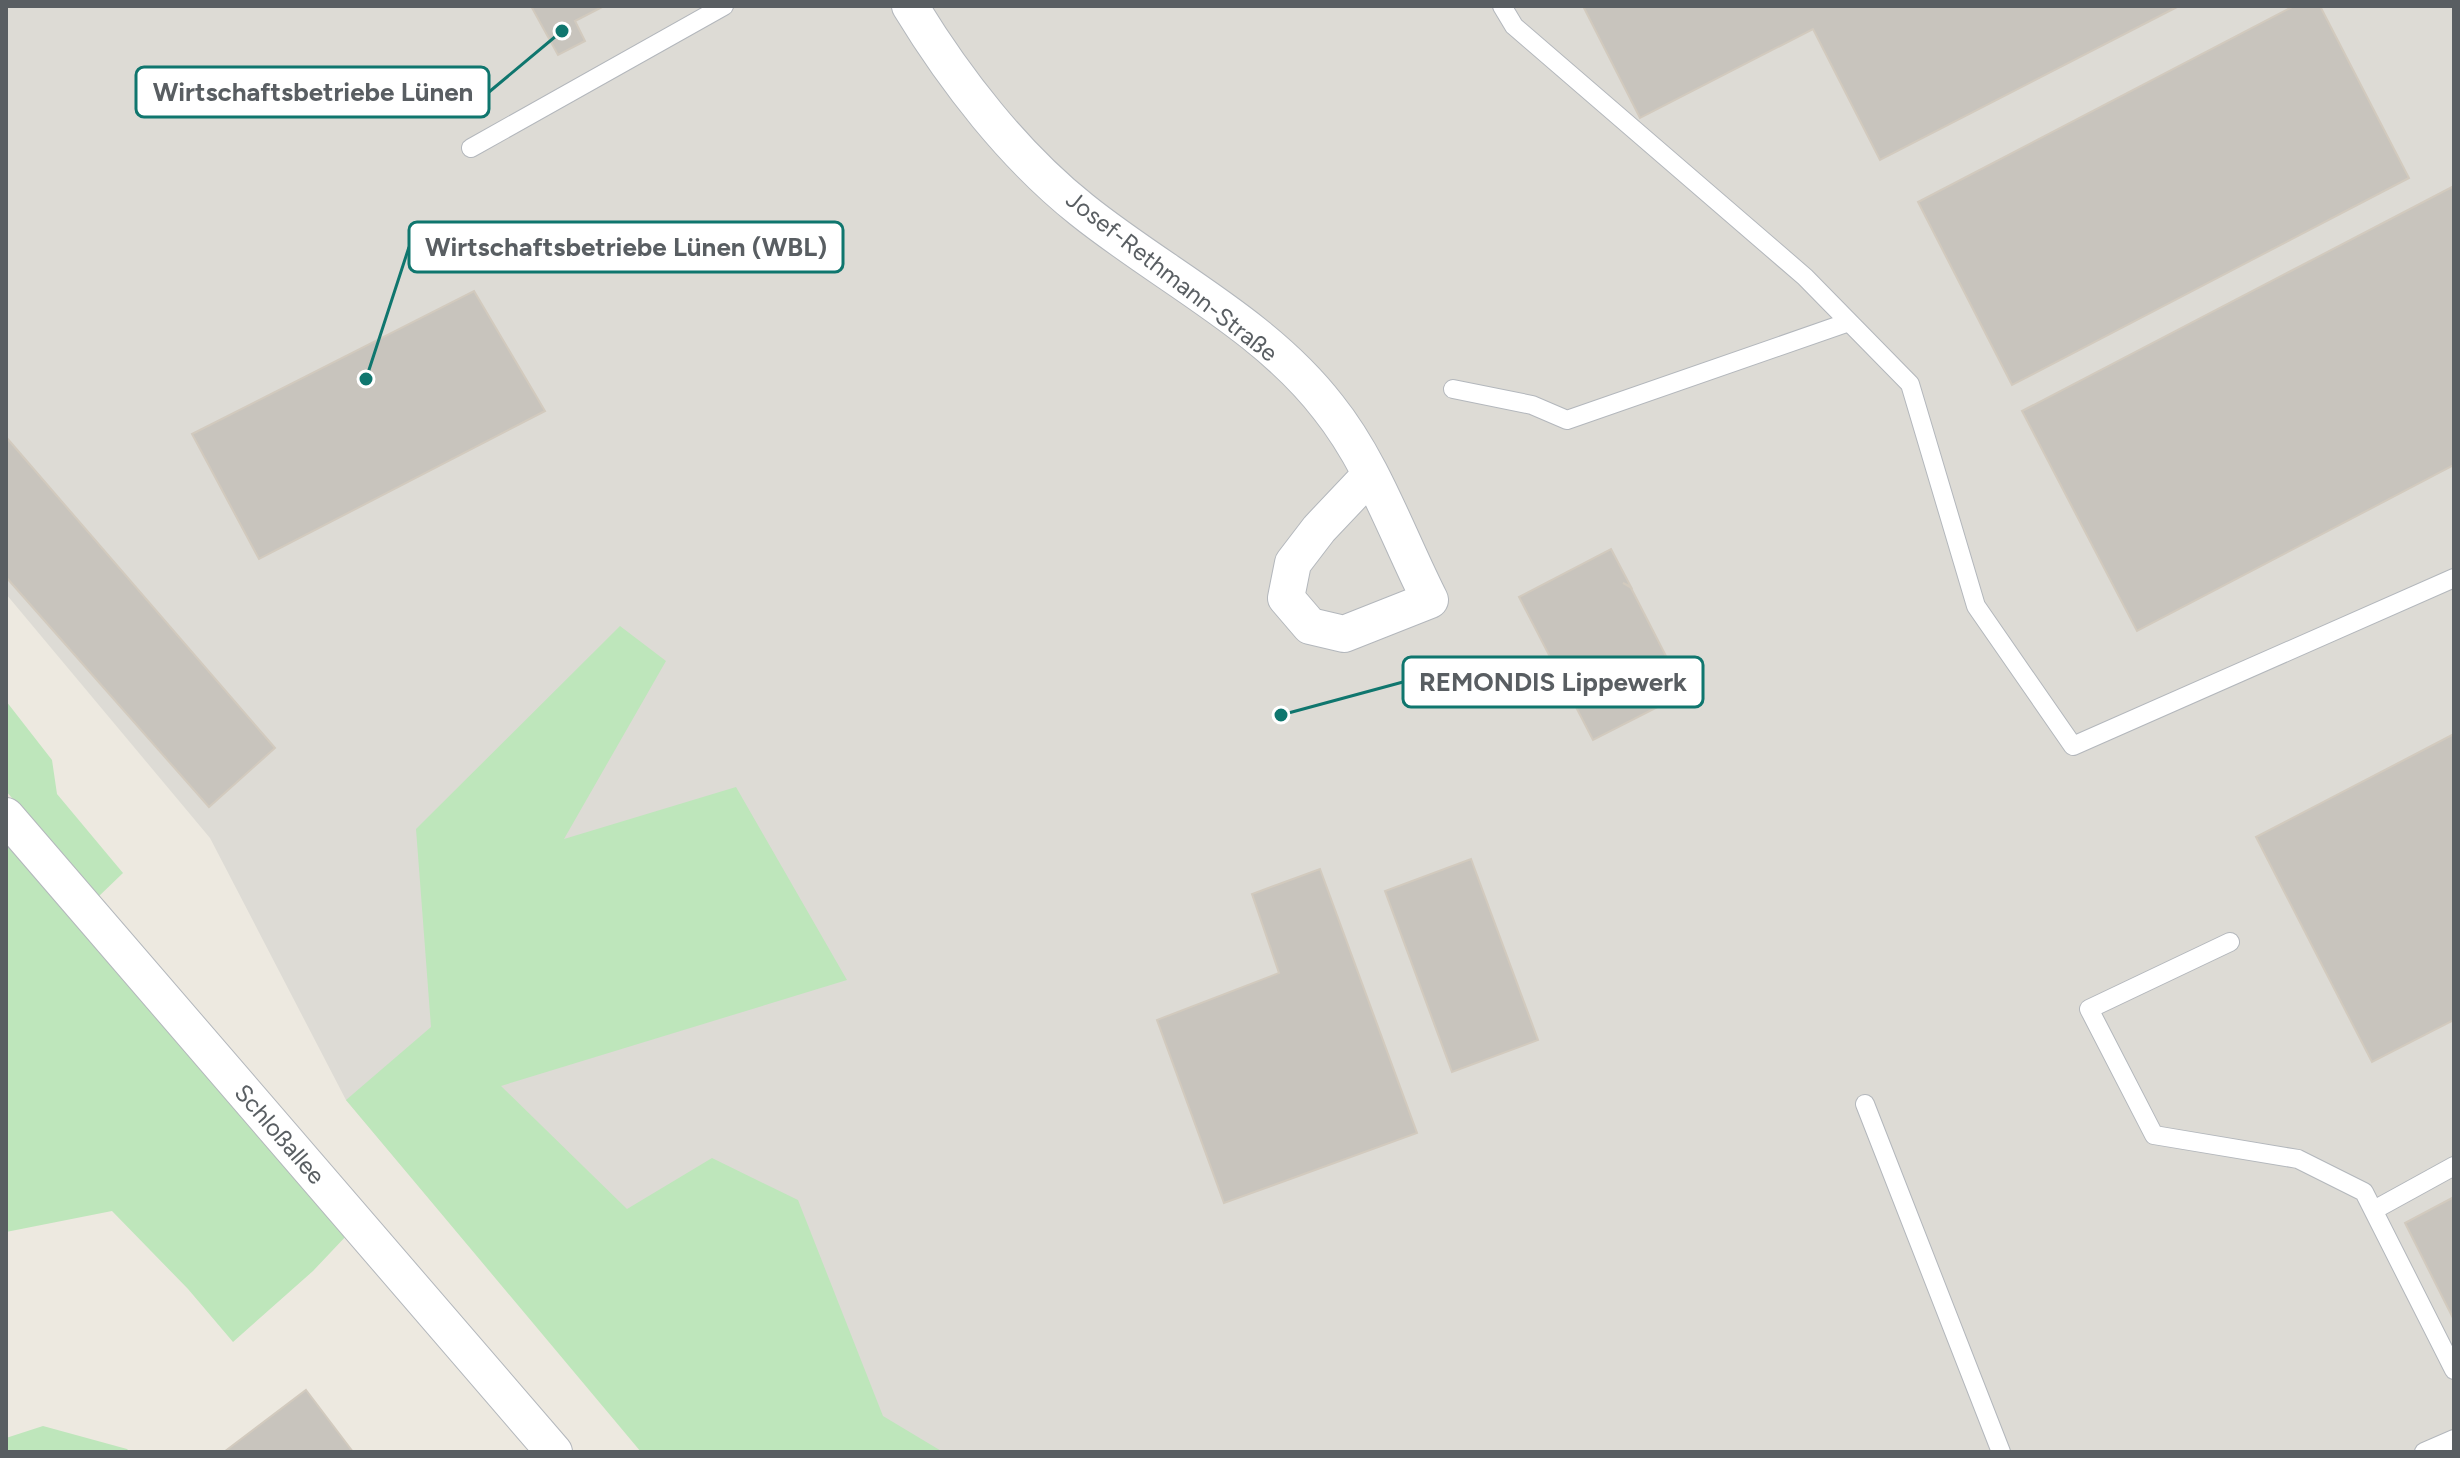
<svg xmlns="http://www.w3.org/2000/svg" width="2460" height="1458" viewBox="0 0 2460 1458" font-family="Figtree,sans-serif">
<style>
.industrial{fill:#dddbd5}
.green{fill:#bee6bb}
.building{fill:#c8c4bd;stroke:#d2cabe;stroke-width:2}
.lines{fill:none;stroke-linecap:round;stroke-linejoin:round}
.lane-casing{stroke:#b3b7bc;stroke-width:20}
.street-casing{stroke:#b3b7bc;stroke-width:38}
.lane{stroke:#fff;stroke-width:18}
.street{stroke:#fff;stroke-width:36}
.labels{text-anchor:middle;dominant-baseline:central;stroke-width:8;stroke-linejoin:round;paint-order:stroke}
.street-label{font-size:24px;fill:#595e62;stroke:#fff}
.leader{fill:none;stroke:#0f766e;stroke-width:3}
.callout-dot{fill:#0f766e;stroke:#fff;stroke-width:3}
.callout{fill:#fff;stroke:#0f766e;stroke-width:3}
.callout-label{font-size:26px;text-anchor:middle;font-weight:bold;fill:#595e62}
</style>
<rect width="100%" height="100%" fill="#ede9e0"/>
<path class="industrial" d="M6,6H2454V1452H643L346,1100L210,838L6,594Z"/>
<path class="green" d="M620,626L666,661L564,839L736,787L847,980L501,1086L627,1209L712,1158L798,1200L883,1416L943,1452H641L346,1100L431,1027L416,829Z
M6,701L52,760L57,794L123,873L97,898L6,791Z
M6,837L348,1234L313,1271L233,1342L188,1289L112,1211L6,1232Z
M43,1426L127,1449L130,1452H6V1438Z"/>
<path class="building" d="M531,6H604L575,21L585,41L558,55Z
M1583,6H2179L1880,160L1813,29L1640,118Z
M2294,6H2320L2409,178L2012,385L1918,202Z
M2454,186V465L2137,631L2022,411Z
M474,291L545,411L259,559L192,434Z
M6,437L275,748L209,807L6,577Z
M1611,549L1631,587L1623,583L1631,588L1685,693L1593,740L1519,597Z
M2454,734V1020L2372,1062L2256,837Z
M1471,859L1538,1040L1452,1072L1385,891Z
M1320,869L1417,1133L1224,1203L1157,1020L1279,973L1252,894Z
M2454,1197V1320L2405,1223Z
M306,1390L353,1452H224Z"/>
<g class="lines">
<g class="lane-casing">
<path id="lane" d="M1502,6L1514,26L1805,277L1910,384L1976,606L2073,746L2454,578
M471,148L724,6
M1453,389L1532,405L1567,420L1849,322
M2230,942L2089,1009L2154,1135L2298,1159L2364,1192L2454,1370
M1865,1104L2001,1452
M2374,1210L2454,1166
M2424,1452L2454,1439"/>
</g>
<g class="street-casing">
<path id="street" d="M910,6C955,80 1014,156 1082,210C1163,275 1264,324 1328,407C1373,463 1398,537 1430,600L1344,634L1310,626L1286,598L1293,563L1319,529L1370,475
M6,816L554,1452"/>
</g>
<use href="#lane" class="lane"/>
<use href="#street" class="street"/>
</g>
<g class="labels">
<g class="street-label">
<text transform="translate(1172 276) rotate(38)">Josef-Rethmann-Straße</text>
<text transform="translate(280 1134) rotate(49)">Schloßallee</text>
</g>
</g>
<path class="leader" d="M562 31L489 92M366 379L409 247M1281 715L1403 682"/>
<g class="callout-dot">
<circle cx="562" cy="31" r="8"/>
<circle cx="366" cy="379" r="8"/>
<circle cx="1281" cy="715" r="8"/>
</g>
<g class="callout">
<rect x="136" y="67" width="353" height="50" rx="8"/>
<rect x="409" y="222" width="434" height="50" rx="8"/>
<rect x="1403" y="657" width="300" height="50" rx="8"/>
</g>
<g class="callout-label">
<text x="313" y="101">Wirtschaftsbetriebe Lünen</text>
<text x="626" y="256">Wirtschaftsbetriebe Lünen (WBL)</text>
<text x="1553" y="691">REMONDIS Lippewerk</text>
</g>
<rect width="2460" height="1458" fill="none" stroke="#595e62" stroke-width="16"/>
</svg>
